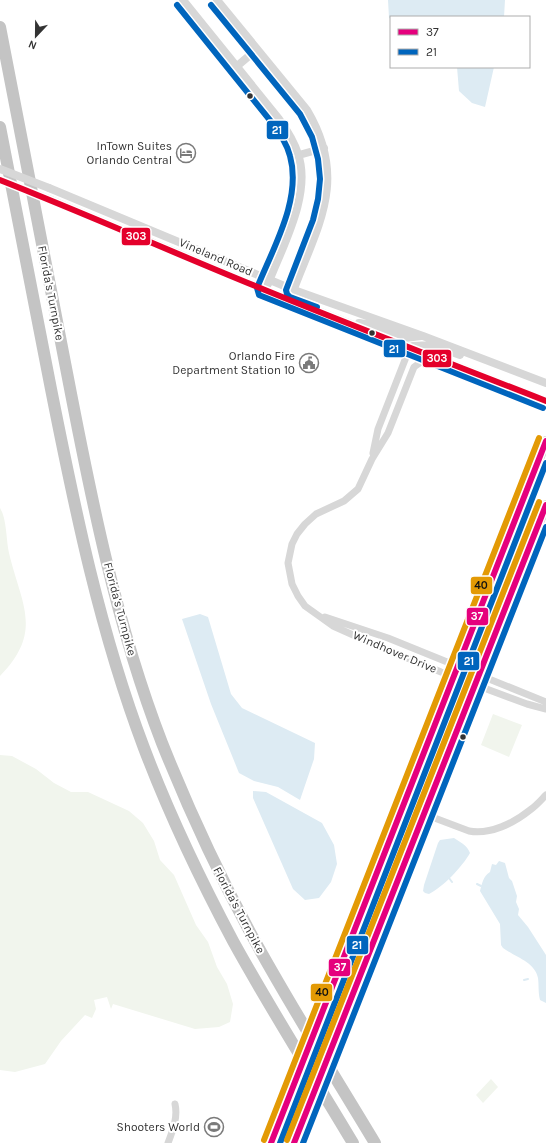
<svg xmlns="http://www.w3.org/2000/svg" width="546" height="1143" viewBox="0 0 546 1143" font-family="Karla,sans-serif">
<style>
.green{fill:#f1f5ed}
.water{fill:#ddebf3}
.lines{fill:none;stroke-linecap:round;stroke-linejoin:round}
.stream{stroke:#ddebf3;stroke-width:2}
.minor{stroke:#d7d7d7;stroke-width:7}
.tertiary{stroke:#d7d7d7;stroke-width:8}
.primary{stroke:#cacaca;stroke-width:10}
.motorway{stroke:#c4c4c4;stroke-width:12}
.tertiary-bridge{stroke:#d7d7d7;stroke-width:8}
.primary-bridge{stroke:#cacaca;stroke-width:10}
.bus-1-casing{stroke:#fff;stroke-width:9}
.bus-2-casing{stroke:#fff;stroke-width:9}
.bus-3-casing{stroke:#fff;stroke-width:9}
.bus-4-casing{stroke:#fff;stroke-width:9}
.bus-1{stroke:#e5007d;stroke-width:6}
.bus-2{stroke:#0065bd;stroke-width:6}
.bus-3{stroke:#e39a05;stroke-width:6}
.bus-4{stroke:#e4002b;stroke-width:6}
.bus-dot{fill:#333;stroke:#fff;stroke-width:1.5}
.labels{text-anchor:middle;dominant-baseline:central;stroke-width:4;stroke-linejoin:round;paint-order:stroke}
.poi-label{font-size:12px;fill:#333;stroke:#fff;text-anchor:end}
.street-label{font-size:12px;fill:#333;stroke:#fff}
.line-badge{stroke:#fff;stroke-width:1.5}
.badge-label{font-size:11px;text-anchor:middle;font-weight:bold;fill:#fff}
.pale-badge-label{font-size:11px;text-anchor:middle;font-weight:bold;fill:#111}
</style>
<rect width="100%" height="100%" fill="#fff"/>
<path class="green" d="M0,508C7,519 6,540 9,553C21,604 44,631 0,676Z
M493,714L522,725L509,757L481,745Z
M0,755L12,756L36,769L54,783L71,792H88L129,811L143,823L154,841L160,860L174,875L196,925L208,942L217,967L227,984L233,1004L230,1022L219,1027L195,1029L113,1004L111,1009L107,997L94,1000L96,1009L92,1018L85,1015L61,1041L45,1064L15,1072L0,1070Z
M491,1079L498,1087L483,1103L476,1095Z"/>
<path class="water" d="M388,0H505L504,17H391V19L389,18Z
M457,67H494L485,107L472,103L459,91Z
M200,614L208,617L231,694L242,708L315,743L314,759L300,800L278,787L254,781L239,773L211,704L182,619Z
M253,791L266,792L322,823L334,845L337,864L331,882L319,898L305,900L293,889L253,798Z
M454,838C460,842 467,845 470,853C462,867 443,887 429,894L425,893L423,891L424,885L438,843L440,840Z
M499,861L505,863L509,878L512,881L517,896L516,902L519,909L518,915L528,927L546,955V1003L540,1000C538,992 539,985 538,978C535,962 515,957 503,948L501,945L500,924L480,891C482,884 483,876 490,872L492,864L496,865Z"/>
<g class="lines">
<path class="stream" d="M449,878L452,882
M477,884L481,886
M524,980L528,979"/>
<path class="minor" d="M436,357L424,360L414,367L388,433L372,459L358,489L344,501L316,514L305,524L297,534L292,544L288,563L292,584L298,596L305,606L333,626L371,643L441,672L527,704L546,709
M373,453L378,429L410,347
M325,617L388,638L546,702
M424,814L469,831C490,835 514,823 530,810C536,806 541,800 546,795
M168,1143C173,1130 178,1117 175,1104"/>
<path class="tertiary" d="M183,0L279,119C287,130 294,141 298,154C312,194 282,247 268,284
M217,0L307,110C349,181 317,226 292,294
M236,67L257,49
M299,155L324,148
M49,188L294,290L423,336L546,383
M51,200L265,290L546,401
M359,323L372,325L405,338L421,336
M413,346L432,345L460,355"/>
<path class="primary" d="M322,1014L546,441
M336,1037L546,505
M271,1143L294,1083
M294,1143L309,1106"/>
<path class="motorway" d="M0,27C22,143 45,258 67,373C91,498 116,624 162,743C188,808 217,871 250,932C289,1004 333,1073 375,1143
M0,127C17,214 34,302 51,389C75,510 100,632 144,748C169,814 200,879 233,941C271,1010 313,1076 353,1143"/>
<path class="tertiary-bridge" d="M0,169L49,188
M0,180L51,200"/>
<path class="primary-bridge" d="M294,1083L322,1014
M309,1106L336,1037"/>
<g class="bus-1-casing">
<path id="bus-1" d="M271,1143L546,441
M294,1143L546,505"/>
</g>
<g class="bus-2-casing">
<path id="bus-2" d="M177,5L273,124C280,134 287,144 290,156C302,199 273,248 257,288L259,295L543,408
M211,5L300,114L312,137L318,159L320,179L318,199L313,220L286,290L287,294L290,297L317,307
M280,1143L546,463
M303,1143L546,527"/>
</g>
<g class="bus-3-casing">
<path id="bus-3" d="M264,1140L539,438
M287,1140L539,502"/>
</g>
<g class="bus-4-casing">
<path id="bus-4" d="M0,180C89,215 176,254 265,290C358,328 452,364 546,401"/>
</g>
<use href="#bus-1" class="bus-1"/>
<use href="#bus-2" class="bus-2"/>
<use href="#bus-3" class="bus-3"/>
<use href="#bus-4" class="bus-4"/>
</g>
<defs>
<g id="hotel-ring" transform="scale(1)"><circle r="9.5" fill="#fff" stroke="#7a7a7a" stroke-width="1.5"/><path d="M-6-4.5h1.5V1H6V5H4.5V3h-9V5H-6ZM-4 0a1.8 1.8 0 1 1 3.6 0ZM.5 0V-2.5h3Q6-2.5 6 0Z" fill="#7a7a7a"/></g>
<g id="civic-ring" transform="scale(1)"><circle r="9.5" fill="#fff" stroke="#7a7a7a" stroke-width="1.5"/><path d="M-.6-6.5H3V-4.5H.6V-3L4-1V1h2V6H-6V1h2V-1L-.6-3ZM-1.2 2.5V6h2.4V2.5Z" fill="#7a7a7a"/></g>
<g id="stadium-ring" transform="scale(1)"><circle r="9.5" fill="#fff" stroke="#7a7a7a" stroke-width="1.5"/><path d="M0-5a6.5 5 0 1 0 0 10a6.5 5 0 1 0 0-10ZM-3.5-1.8h7v3.6h-7Z" fill="#7a7a7a"/></g>
</defs>
<g fill-rule="evenodd">
<use href="#hotel-ring" x="186" y="153"/>
<use href="#civic-ring" x="309" y="363"/>
<use href="#stadium-ring" x="214" y="1127"/>
</g>
<g class="bus-dot">
<circle cx="250" cy="96" r="3.5"/>
<circle cx="372" cy="333" r="3.5"/>
<circle cx="463" cy="737" r="3.5"/>
</g>
<g class="labels">
<g class="poi-label">
<text x="172" y="146">InTown Suites<tspan x="172" dy="14">Orlando Central</tspan></text>
<text x="295" y="356">Orlando Fire<tspan x="295" dy="14">Department Station 10</tspan></text>
<text x="200" y="1127">Shooters World</text>
</g>
<g class="street-label">
<text transform="translate(216 257) rotate(23)">Vineland Road</text>
<text transform="translate(51 293) rotate(79)">Florida's Turnpike</text>
<text transform="translate(120 609) rotate(75)">Florida's Turnpike</text>
<text transform="translate(395 652) rotate(23)">Windhover Drive</text>
<text transform="translate(239 910) rotate(62)">Florida's Turnpike</text>
</g>
</g>
<g class="line-badge">
<rect x="266" y="120" width="23" height="20" rx="4" fill="#0065bd"/>
<rect x="121" y="227" width="30" height="19" rx="4" fill="#e4002b"/>
<rect x="383" y="339" width="23" height="19" rx="4" fill="#0065bd"/>
<rect x="422" y="349" width="30" height="19" rx="4" fill="#e4002b"/>
<rect x="470" y="576" width="23" height="19" rx="4" fill="#e39a05"/>
<rect x="466" y="607" width="23" height="19" rx="4" fill="#e5007d"/>
<rect x="457" y="651" width="23" height="20" rx="4" fill="#0065bd"/>
<rect x="346" y="935" width="23" height="20" rx="4" fill="#0065bd"/>
<rect x="328" y="958" width="23" height="19" rx="4" fill="#e5007d"/>
<rect x="310" y="983" width="23" height="19" rx="4" fill="#e39a05"/>
</g>
<g class="badge-label">
<text x="277" y="134">21</text>
<text x="136" y="240">303</text>
<text x="394" y="353">21</text>
<text x="437" y="362">303</text>
<text x="477" y="620">37</text>
<text x="469" y="665">21</text>
<text x="357" y="949">21</text>
<text x="340" y="971">37</text>
</g>
<g class="pale-badge-label">
<text x="481" y="589">40</text>
<text x="322" y="996">40</text>
</g>
<rect x="390" y="16" width="140" height="52" fill="#ffffff" stroke="#adadad"/>
<rect x="398" y="29" width="20" height="6" fill="#e5007d" stroke="#adadad"/>
<text x="426" y="36" font-size="12" fill="#333333">37</text>
<rect x="398" y="49" width="20" height="6" fill="#0065bd" stroke="#adadad"/>
<text x="426" y="56" font-size="12" fill="#333333">21</text>
<g transform="translate(36 36) rotate(202)" stroke="#ffffff" stroke-width="3" paint-order="stroke">
<path d="M0-3L7 15L0 10L-7 15Z" fill="#333333"/>
<text y="-6" font-size="11" font-weight="bold" text-anchor="middle" fill="#333333">N</text>
</g>
</svg>
